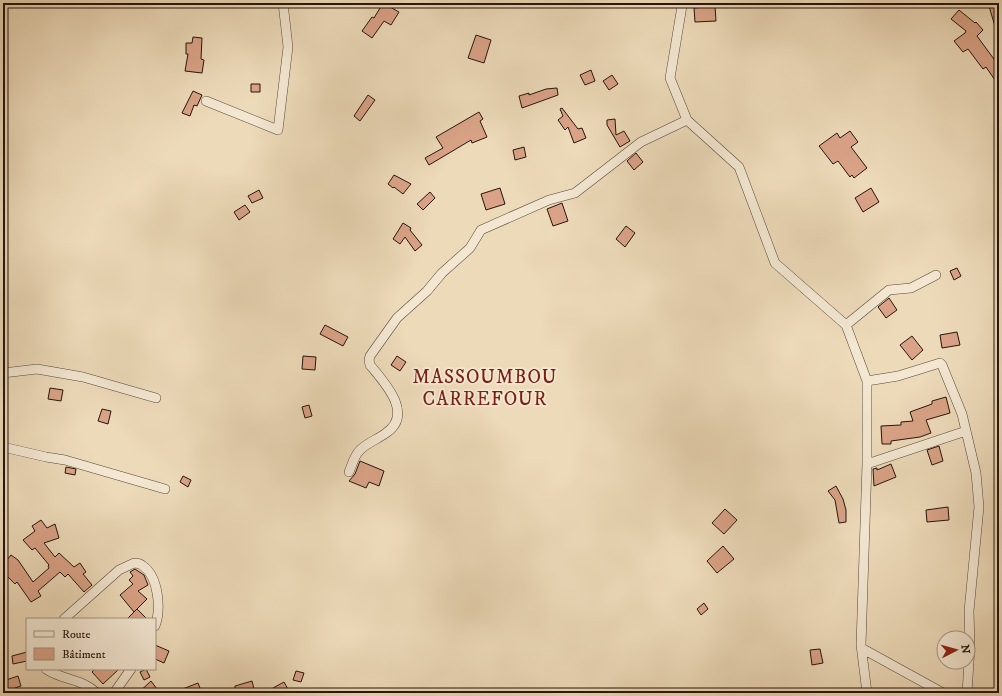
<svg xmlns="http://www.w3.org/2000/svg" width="1002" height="696" viewBox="0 0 1002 696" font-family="'IM FELL DW Pica',serif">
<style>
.building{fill:#daa387;stroke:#25140d}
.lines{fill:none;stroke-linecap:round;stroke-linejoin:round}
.street-casing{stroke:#574638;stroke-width:10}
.street{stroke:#f3e7d2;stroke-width:9}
.labels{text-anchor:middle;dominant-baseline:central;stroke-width:3.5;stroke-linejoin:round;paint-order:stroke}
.quarter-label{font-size:19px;letter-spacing:1px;fill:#7a1f14;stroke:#f3e7d2}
</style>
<rect width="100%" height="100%" fill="#eddab9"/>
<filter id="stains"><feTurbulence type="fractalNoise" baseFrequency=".005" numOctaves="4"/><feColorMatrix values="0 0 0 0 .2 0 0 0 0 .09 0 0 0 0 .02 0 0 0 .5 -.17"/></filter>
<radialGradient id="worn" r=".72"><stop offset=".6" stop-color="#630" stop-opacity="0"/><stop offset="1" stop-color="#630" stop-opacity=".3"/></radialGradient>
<path class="building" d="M383,3L399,12L391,25L384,21L372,38L362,31L372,17L374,18Z
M988,3H999V33H997Z
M715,6L716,21L695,22L694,8Z
M959,10L975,23L976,22L983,30L977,36L999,66V86L986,67L983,69L968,49L963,52L954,41L965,33L966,31L951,19Z
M476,35L491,40L484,63L468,58Z
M193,37L202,38L201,59L204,60L202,73L185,71L188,54H186V43H192Z
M591,70L595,81L585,85L580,75Z
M612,75L618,84L609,90L603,81Z
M251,84H260V92H251Z
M557,88L558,95L522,108L519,96L529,93V95L546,89Z
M193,91L202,95L197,106L194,105L190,116L182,113Z
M368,95L375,100L360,121L354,116Z
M562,108L578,129L582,128L586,138L574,143L568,127L565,130L558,120L563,116L560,109Z
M479,112L483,119L480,121L487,137L472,143L471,140L429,165L425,158L443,148L436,137Z
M615,119L616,135L624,131L630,141L620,147L607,125V120Z
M850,131L858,142L851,147L867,168L854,178L852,175L850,177L838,161L833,164L819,146L837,133L840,138Z
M524,147L526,157L515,160L513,150Z
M636,153L643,162L634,170L627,161Z
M394,175L411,184L403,194L394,187L393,188L388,184Z
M500,188L505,204L486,210L481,194Z
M871,188L879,202L863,212L855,198Z
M259,190L263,198L252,203L248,196Z
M430,192L435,198L423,210L417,204Z
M562,203L568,221L553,226L547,209Z
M245,205L250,212L239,220L234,212Z
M403,223L411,228L410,230L422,245L415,251L405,237L400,244L393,239Z
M626,226L635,233L625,247L616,239Z
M957,268L961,276L954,280L950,271Z
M889,298L897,310L886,318L878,307Z
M325,325L348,337L343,346L320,334Z
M957,332L960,345L942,348L940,335Z
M912,336L923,350L912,360L900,345Z
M303,356L316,357L315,370L302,369Z
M397,356L406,362L400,371L391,365Z
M50,388L63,390L61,401L48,399Z
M946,397L950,413L926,420L931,433L920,437L891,441V444H882L881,426L901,425V422L913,421L910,412L932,404V401Z
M309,405L312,416L305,418L302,407Z
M102,409L111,411L108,424L98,421Z
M939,446L943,461L932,465L927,450Z
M360,461L384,471L379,486L369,482L366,488L349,481L355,474Z
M891,464L896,477L874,486L873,469L877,468V470Z
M66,467L76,469L75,475L65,473Z
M183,476L191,480L188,487L180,482Z
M836,486L843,499L846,510V522L839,523L835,500L828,491Z
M948,507L949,520L927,522L926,510Z
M725,509L737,520L724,534L712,523Z
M41,520L47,528L55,524L59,538L44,543L55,557L59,553L74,567L80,563L86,572L83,574L92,585L84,592L68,574L65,577L60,572L38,591L41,596L31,602L17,582L15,584L8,577L3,585V565L11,555L18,560L33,582L49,568L48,566L49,565L35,548L32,550L23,540L35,531L32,526Z
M723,546L734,559L717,573L707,561Z
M135,569L144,575L148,585L138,591L147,599L134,612L120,595L133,584L129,580L133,576L130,572Z
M704,603L708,609L701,615L697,609Z
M137,609L147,619H127Z
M155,645L169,651L164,663L155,659Z
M820,649L823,663L812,665L810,650Z
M27,652V661L13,664L12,656Z
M95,669H119L103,684L92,672Z
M146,669L150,677L144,680L140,672Z
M296,671L304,673L301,682L293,680Z
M18,676L21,686L3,692V681Z
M151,681L160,693H138Z
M252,681L255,693H222L235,688V686Z
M284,682L290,693H276L273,688Z
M198,683L202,693H175V692Z"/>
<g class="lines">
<g class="street-casing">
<path id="street" d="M679,3L682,6L670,78L687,120L739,167L775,263L846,325L867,381V464L861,645L867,693
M206,101L278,130L288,47L283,3
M846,325L889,290L911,288L936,275
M3,373L37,369L83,377L156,398
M867,381L898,376L940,363L942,365L962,414L976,473L979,507L969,611L970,647L967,693
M3,447L46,457L65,460L165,489
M867,464L966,431
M349,472C352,465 354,456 360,450C367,443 378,439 386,433C414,414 385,383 370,365L369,360L370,356L397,318L427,291L442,273L470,248L481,230L549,200L575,193L641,142L687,120
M64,619L119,570L134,563C137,563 141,564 143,566C159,577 161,610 155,626
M863,649L943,693
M46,669C64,681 81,678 97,693
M114,693L131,669"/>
</g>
<use href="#street" class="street"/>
</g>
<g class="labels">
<g class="quarter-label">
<text x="485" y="377">MASSOUMBOU<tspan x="485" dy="22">CARREFOUR</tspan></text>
</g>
</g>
<rect width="1002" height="696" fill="none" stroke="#eddab9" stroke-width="16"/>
<rect x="4" y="4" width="994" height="688" fill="none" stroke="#25140d" stroke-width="2"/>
<rect x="8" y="8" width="986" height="680" fill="none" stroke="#25140d"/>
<rect x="26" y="618" width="130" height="52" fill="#f3e7d2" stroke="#a19383"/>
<rect x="34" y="631" width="20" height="6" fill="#f3e7d2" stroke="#a19383"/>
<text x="62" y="638" font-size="12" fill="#25140d">Route</text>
<rect x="34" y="648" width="20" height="12" fill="#daa387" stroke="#a19383"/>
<text x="62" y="658" font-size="12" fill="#25140d">Bâtiment</text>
<g transform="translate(956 650) rotate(84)"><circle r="19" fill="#f3e7d2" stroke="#a19383"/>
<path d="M0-3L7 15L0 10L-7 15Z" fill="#8f2418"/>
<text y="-6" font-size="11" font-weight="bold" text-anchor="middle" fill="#25140d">N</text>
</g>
<rect width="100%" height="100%" filter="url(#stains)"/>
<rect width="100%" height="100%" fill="url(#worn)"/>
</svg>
